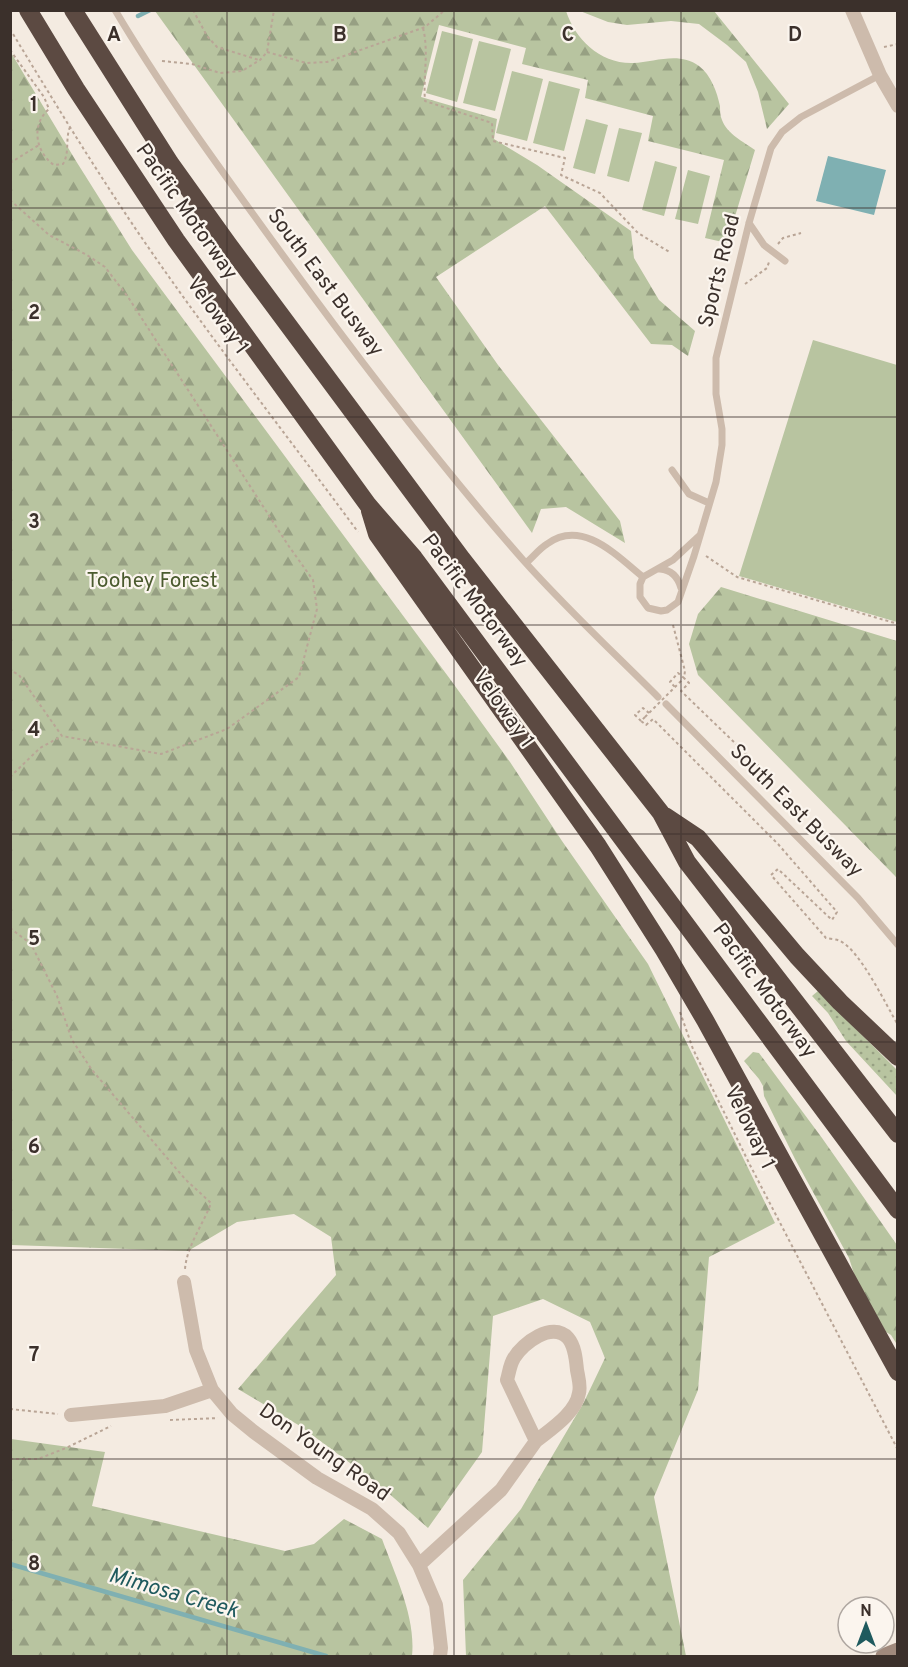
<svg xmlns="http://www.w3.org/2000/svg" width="908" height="1667" viewBox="0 0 908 1667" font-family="Overpass,sans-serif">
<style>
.green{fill:url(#green-dots)}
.forest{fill:url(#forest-firs)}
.pitch{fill:#b8c4a0}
.water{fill:#7fb0b2}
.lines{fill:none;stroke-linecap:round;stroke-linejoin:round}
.stream{stroke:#7fb0b2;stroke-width:4.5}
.path{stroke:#b9a596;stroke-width:2;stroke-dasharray:3 3;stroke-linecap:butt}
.lane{stroke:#cdbbac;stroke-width:7}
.street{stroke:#cdbbac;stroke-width:14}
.secondary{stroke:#a18a7d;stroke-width:15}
.highway{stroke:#5c4a42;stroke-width:18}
.path-bridge{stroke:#b9a596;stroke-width:2;stroke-dasharray:3 3;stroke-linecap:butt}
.grid{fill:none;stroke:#3b302b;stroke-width:1.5;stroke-opacity:0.55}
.labels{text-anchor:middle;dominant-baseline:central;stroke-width:4.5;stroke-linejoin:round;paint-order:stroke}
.street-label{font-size:21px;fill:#3b302b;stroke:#fbf5ee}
.park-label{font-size:21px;fill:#4a5a2e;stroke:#fbf5ee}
.water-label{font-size:22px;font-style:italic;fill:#1f5a5e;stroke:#fbf5ee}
.grid-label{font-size:20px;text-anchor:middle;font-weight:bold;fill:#3b302b;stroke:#fbf5ee;stroke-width:4.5;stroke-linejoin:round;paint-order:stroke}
</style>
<defs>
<pattern id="green-dots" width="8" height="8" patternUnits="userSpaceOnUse" patternTransform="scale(1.5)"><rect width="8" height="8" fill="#b8c4a0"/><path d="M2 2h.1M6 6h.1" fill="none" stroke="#97a083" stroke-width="1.8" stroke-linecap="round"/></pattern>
<pattern id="forest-firs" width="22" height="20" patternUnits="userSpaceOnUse" patternTransform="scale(1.5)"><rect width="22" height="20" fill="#b8c4a0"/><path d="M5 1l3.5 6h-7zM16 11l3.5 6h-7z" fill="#97a083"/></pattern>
</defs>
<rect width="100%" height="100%" fill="#f4ebe1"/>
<path class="green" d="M818,991L897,1070V1096L846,1041L828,1013L812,996Z"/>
<path class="forest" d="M155,11H566C575,39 600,64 633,63C655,62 679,51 699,66C711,75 717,92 720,106C720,110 720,116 722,120C727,134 744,142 755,150L727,243L705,238L724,160L648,141L653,116L585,98L588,80L522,64L526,48L439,25L421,97L497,119L494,139L537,165L631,231L634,258L659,300L695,331L688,356L672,345L651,344L545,206L436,277L498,365L620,521L625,543L566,507L541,509L532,533Z
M580,11H714L789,104L767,129L758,92L746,62L727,45L699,24L671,21L627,25L608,22Z
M10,51L76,161L132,250L450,679L510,762L562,841L648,964L775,1223L709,1257L698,1390L654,1497L686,1656H466L463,1580L521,1509L584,1402L605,1358L590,1322L543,1299L493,1316L482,1452L428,1528L377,1483L300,1426L238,1389L336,1275L331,1237L294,1214L237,1222L188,1251L11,1245Z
M721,587L897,641V878L698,675L689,644L698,614Z
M753,1052L759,1053L822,1138L897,1245V1355L896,1343L891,1335L886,1332L855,1277L849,1258L795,1159L764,1096L763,1086L759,1079L744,1061Z
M11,1439L105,1452L92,1506L285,1551L314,1544L344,1519L382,1539C395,1575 416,1617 412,1656H11Z"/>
<path class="pitch" d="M442,31L473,39L457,102L426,93Z
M479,41L511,49L495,111L463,103Z
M512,71L543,79L527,141L496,133Z
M549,81L580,89L564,151L533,143Z
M586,119L608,125L595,174L573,168Z
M619,128L642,133L629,182L607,176Z
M655,161L677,167L664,216L642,210Z
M688,170L710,176L698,224L675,219Z
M813,340L897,365V622L739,576Z"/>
<path class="water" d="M828,156L886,170L874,215L816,201Z"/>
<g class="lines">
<path class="stream" d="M138,16L150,10
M10,1564L326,1656"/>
<path class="path" d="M193,10L207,36L217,47L259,60
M423,28C429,51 423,77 425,101L492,123L493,141L565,158L561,175L600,193L638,233L671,253
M10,29C50,95 90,161 133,225C204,330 283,430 358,532
M884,47L898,44
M10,50L44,97L49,109C31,124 35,152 54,165L63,164C70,152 65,139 70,127
M267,52L306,63L327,62L425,27L445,10
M162,61L192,64L220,73L242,71L260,60L267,52L274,10
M10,163L39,145
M10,200L49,235L87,255L105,267L128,297L288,545L313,580L317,609L299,677L227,729L161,754L62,736L19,675L10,670
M778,244L783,238L801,233
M745,284L767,268L769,262
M706,556L737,577L898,624
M673,625L685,671L684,678L678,673L670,682L675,687
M679,683L684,678L689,683L681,691L764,771
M645,717L641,721L646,725L653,719L778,844L837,912L832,920L778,869L771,875L826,938C830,939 836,939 840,941C860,950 886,1005 898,1025
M641,721L635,715L643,708L649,713
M10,777L40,748L62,736
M10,928L31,944L57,996L72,1040L92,1070L185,1179L211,1203C203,1225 187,1245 185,1269
M680,1012L693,1049L750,1165L898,1450
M10,1409L58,1414
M170,1420L218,1418
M10,1459H38L66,1448L111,1426"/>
<path class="lane" d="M115,10C163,91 219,167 274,243C353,352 435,460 524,561C566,608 613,652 658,697
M749,223L764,245L785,261
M672,470L689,494L709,503
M700,535L673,560L643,577L640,584V597L648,608L661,611L667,610L678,602L694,556L716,482L722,445V429L716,394V358L749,223L771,148L782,132L801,117L880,75
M526,563C533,557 539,549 547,544C582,518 617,556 643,577
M660,569C672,570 678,577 681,588
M666,704L858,898L898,945"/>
<path class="street" d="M852,10L880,75L898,106
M184,1282L196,1350L212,1390L232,1414L254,1432L317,1478L372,1509L399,1533L419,1565L436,1605L441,1648L440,1656
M71,1415L165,1406L212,1390
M419,1565L501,1490L536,1441L507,1380C509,1373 510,1364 514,1358C523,1343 552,1321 568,1338C575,1346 576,1360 577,1370C578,1376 581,1386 579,1393C576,1413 551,1429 536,1441"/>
<path class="secondary" d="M883,1656L898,1650"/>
<path class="highway" d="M28,10L76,89L176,240L368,505L414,558L898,1210
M73,10L170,163L228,244L462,559L661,813L687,862L898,1134
M370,511L377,534L598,846L664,950L705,1020L898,1372
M665,816L698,838L797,956L840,1002L898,1057"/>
<path class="path-bridge" d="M645,717L679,683"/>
</g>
<path class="grid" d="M227,10V1656M454,10V1656M681,10V1656M10,208H898M10,417H898M10,625H898M10,834H898M10,1042H898M10,1250H898M10,1459H898"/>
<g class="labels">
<g class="street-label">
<text transform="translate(186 212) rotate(55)">Pacific Motorway</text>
<text transform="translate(720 271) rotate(-76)">Sports Road</text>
<text transform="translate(325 283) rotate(53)">South East Busway</text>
<text transform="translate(217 316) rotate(54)">Veloway 1</text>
<text transform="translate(474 601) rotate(53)">Pacific Motorway</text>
<text transform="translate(503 709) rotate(55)">Veloway 1</text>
<text transform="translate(796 811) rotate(45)">South East Busway</text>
<text transform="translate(764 991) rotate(54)">Pacific Motorway</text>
<text transform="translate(749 1128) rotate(64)">Veloway 1</text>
<text transform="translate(324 1453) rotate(35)">Don Young Road</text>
</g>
<g class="park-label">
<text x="152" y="581">Toohey Forest</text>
</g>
<g class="water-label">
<text transform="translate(173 1594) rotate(16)">Mimosa Creek</text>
</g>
</g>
<g class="grid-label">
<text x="114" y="41">A</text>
<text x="340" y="41">B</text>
<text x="568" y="41">C</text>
<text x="795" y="41">D</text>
<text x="34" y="111">1</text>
<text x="34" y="319">2</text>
<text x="34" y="528">3</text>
<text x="34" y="736">4</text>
<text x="34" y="945">5</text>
<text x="34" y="1153">6</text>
<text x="34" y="1361">7</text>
<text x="34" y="1570">8</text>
</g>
<rect width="908" height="1667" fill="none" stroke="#3b302b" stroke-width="24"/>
<g transform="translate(866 1625)"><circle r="28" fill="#fbf5ee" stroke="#aea6a0" stroke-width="1.5"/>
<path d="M0-4.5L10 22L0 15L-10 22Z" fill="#1f5a5e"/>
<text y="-9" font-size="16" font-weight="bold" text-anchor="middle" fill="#3b302b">N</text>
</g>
</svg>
